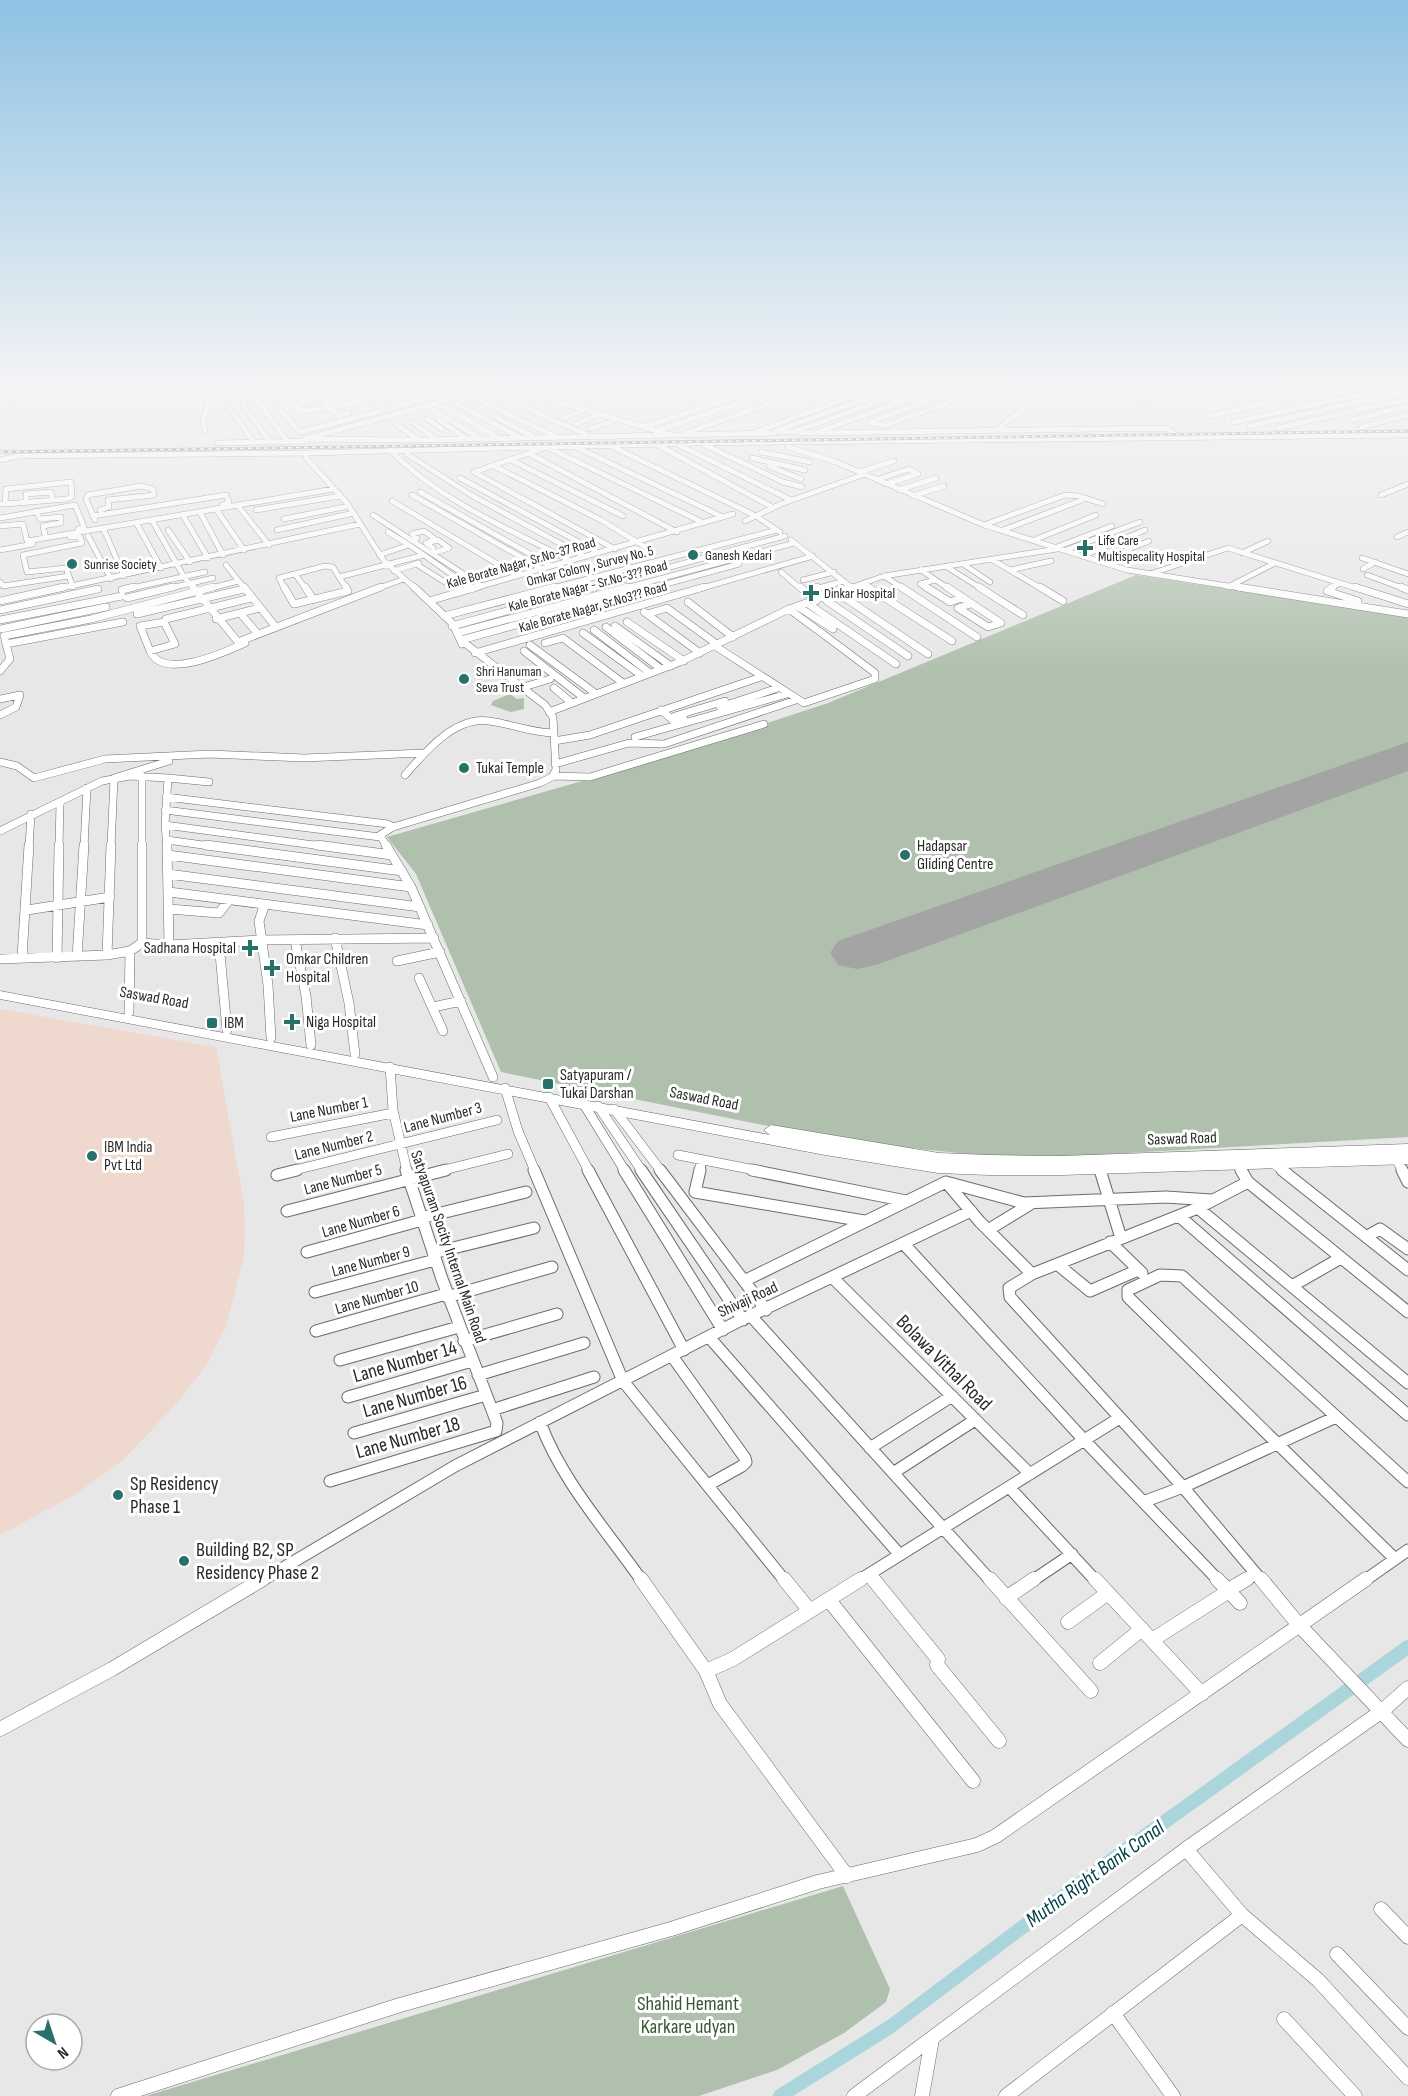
<svg xmlns="http://www.w3.org/2000/svg" width="1408" height="2096" viewBox="0 0 1408 2096" font-family="'Sofia Sans Condensed',sans-serif">
<style>
.commercial{fill:#efd8cd}
.green{fill:#afc0ac}
.lines{fill:none;stroke-linecap:round;stroke-linejoin:round}
.canal{stroke:#aad6db;stroke-width:14}
.runway{fill:#a4a4a5;fill-rule:evenodd}
.minor-far4-casing{stroke:#6c6c6d;stroke-width:6}
.minor-far3-casing{stroke:#6c6c6d;stroke-width:8}
.minor-far2-casing{stroke:#6c6c6d;stroke-width:10}
.minor-far1-casing{stroke:#6c6c6d;stroke-width:13}
.minor-casing{stroke:#6c6c6d;stroke-width:15}
.major-casing{stroke:#6c6c6d;stroke-width:2}
.highway-casing{stroke:#6c6c6d;stroke-width:1}
.minor-far4{stroke:#fff;stroke-width:5}
.minor-far3{stroke:#fff;stroke-width:7}
.minor-far2{stroke:#fff;stroke-width:9}
.minor-far1{stroke:#fff;stroke-width:11}
.minor{stroke:#fff;stroke-width:14}
.major{fill:#fff;fill-rule:evenodd}
.highway{fill:#fff;fill-rule:evenodd}
.rail-casing{stroke:#616162;stroke-width:3}
.rail{stroke:#fff;stroke-width:1.5;stroke-dasharray:4;stroke-linecap:butt}
.poi-dot{fill:#28716b;stroke:#fff;stroke-width:2}
.labels{text-anchor:middle;dominant-baseline:central;stroke-width:6;stroke-linejoin:round;paint-order:stroke}
.far-poi-label{font-size:14px;fill:#29292a;stroke:#fff;text-anchor:start}
.far-street-label{font-size:14px;fill:#29292a;stroke:#fff}
.poi-label{font-size:16px;fill:#29292a;stroke:#fff;text-anchor:start}
.street-label{font-size:16px;fill:#29292a;stroke:#fff}
.near-street-label{font-size:20px;fill:#29292a;stroke:#fff}
.near-poi-label{font-size:20px;fill:#29292a;stroke:#fff;text-anchor:start}
.near-park-label{font-size:20px;fill:#365931;stroke:#fff}
.near-water-label{font-size:21px;font-style:italic;fill:#004248;stroke:#fff}
</style>
<rect width="100%" height="100%" fill="#e7e7e8"/>
<path class="commercial" d="M0,1009L216,1047L244,1204L245,1227L244,1256L226,1326L206,1366L176,1404L124,1459L74,1495L0,1535Z"/>
<path class="green" d="M1136,575L1408,617V1137L1057,1157L967,1154L837,1140L501,1072L416,874L387,837L645,763L828,703Z
M510,694L517,699L524,698V709L511,712L491,705L493,701Z
M843,1886L890,1989L886,2002L844,2033L777,2070L699,2096H146Z"/>
<g class="lines">
<path class="canal" d="M780,2096L890,2027L1106,1864L1408,1647"/>
<path class="runway" d="M1408,742V771L876,965L857,969L838,965L830,953L838,941Z"/>
<g class="minor-far4-casing">
<path id="minor-far4" d="M357,384L318,395L331,408L392,392
M381,384L404,398
M735,384L746,388
M951,384L815,433L1166,428L1180,438
M969,384L972,385L870,422L884,426L989,388
M1109,384L1129,389L1148,403
M702,385L727,394
M339,388L360,401
M513,389L530,384
M1129,389L1149,384
M318,394L306,385L286,388L300,411L331,408L339,416L349,413
M494,394L585,434
M1334,394L1376,385
M533,396L570,384
M474,398L555,436
M0,400L99,384
M258,401L287,441
M455,403L519,437
M243,405L270,442
M445,407L497,437
M229,408L254,442
M278,408L300,432L485,384
M431,409L481,439
M1209,416L1353,384
M496,417L532,436
M564,418L585,410
M427,419L442,429
M439,420L467,439
M1352,420L1408,406
M412,422L437,440
M1234,422L1387,389
M396,424L419,440
M576,424L600,414
M1250,426L1399,393
M643,427L774,384
M1362,427L1408,415
M1278,428L1408,399
M590,429L617,419
M658,430L798,384
M998,430C1023,401 1060,395 1095,384
M205,431L203,421L213,384
M756,432L885,384
M793,432L775,431L907,384
M685,433L827,384
M815,433L793,432L928,384
M671,435L502,385L305,439L419,440L775,433
M217,443L307,441
M656,444L772,507
M677,444L791,500
M705,445L783,482L802,487
M576,447L723,517
M613,447L756,516L780,532
M788,447L836,462L984,525L1127,570L1247,589
M390,450C440,501 509,529 571,561
M761,452L810,462
M306,453V458L347,503L384,561L416,589
M407,454L471,495L585,557
M530,454L677,532
M752,458L805,470
M0,460L18,456L306,453L700,443L1408,435
M511,460L623,516
M494,466L601,520L647,548
M769,466L801,479
M474,472L547,447L704,523
M474,472L615,549
M860,472L894,461
M460,478L599,553
M876,480L909,469L918,474L886,484
M71,482L72,497L67,499L5,504L6,489Z
M899,490L936,478
M420,492L551,566
M412,495L542,569
M1381,495L1408,484
M913,496L944,486
M26,501V494L51,492L52,499
M392,501L518,576
M0,504H5
M239,507L269,545
M256,510L340,496
M36,511L40,519L61,517V523L43,526L45,535
M218,512L244,550
M201,514L223,555
M373,515L482,586
M93,516L226,495L229,502L222,505
M184,517L208,558
M0,518L75,505L84,527L78,529
M284,519L349,506
M95,520L86,499L88,495L141,486L153,489L154,495L108,500L109,507L100,510
M745,521L781,504L865,474
M153,522L184,577L194,589
M137,524L161,568
M984,525L1065,495L1079,496L1103,504
M0,526L23,524L27,541L333,489
M104,530L124,576
M168,530L190,562
M277,530L354,513
M1003,530L1082,500
M388,532L409,545
M88,536L111,579
M70,537H80L82,543L23,555L27,572L66,568L73,587
M1397,537L1408,532
M417,538L412,534L424,531L435,539L430,541
M791,540L852,588
M1034,540L1096,515
M1057,547L1112,526
M433,548L426,543L438,540L449,548L433,553
M0,550L33,544
M1066,550L1140,522
M1242,553L1268,541
M424,555L472,589
M1082,556L1145,530
M1362,558L1408,574
M991,559L1042,589
M1099,561L1149,541
M416,564L456,589
M963,564L990,582
M226,565L245,589
M947,567L982,589
M1363,569L1375,562
M921,570L949,589
M1010,570L1051,561
M394,571L419,563
M781,572L801,589
M295,574L306,589
M1150,574L1228,548L1359,589
M1367,575L1405,589
M884,576L904,589
M339,577L347,589
M339,577L424,555L409,545L379,555
M803,580L834,572
M0,582L3,586L69,576
M863,584L871,589
M1228,587L1273,564
M57,589L360,524
M127,589L205,572
M166,589L213,578
M208,589L238,581
M285,589L279,578L325,566L333,567L339,577
M376,589L404,579
M471,589L733,514
M549,589L777,530
M589,589L785,536
M622,589L794,543
M648,589L739,564
M699,589L813,556
M815,589L844,581
M847,589L884,576L1057,549
M928,589L920,584L935,580
M1330,589L1338,584"/>
</g>
<g class="minor-far3-casing">
<path id="minor-far3" d="M193,587L238,642L381,587
M244,587L275,626
M284,587L294,604L348,591L346,587
M305,587L313,599
M414,587L453,624L462,644
M454,587L461,592
M470,587L472,589
M800,587L816,601
M817,587L814,588L827,601L908,656
M868,587L952,641
M901,587L977,637
M926,587L950,602L962,598
M947,587L1001,623L988,627L958,608L971,604
M979,587L1023,615
M1040,587L1063,601
M1238,587L1408,614
M1333,587L1327,591L1358,601
M1355,587L1408,604
M1401,587L1408,590
M122,590L134,587
M838,593L928,654
M127,598L173,587
M0,601L64,587
M429,601L477,587
M688,602L733,637
M807,603L896,664
M797,606L833,629
M789,609L816,629
M0,610L98,589
M644,612L700,653
M240,613L258,634
M137,614L244,589
M647,614L667,608L718,645
M444,616L555,587
M166,619L251,598
M216,619L259,608
M0,620L122,596
M164,622L175,644L150,651L140,626Z
M627,622L684,661
M452,626L595,587
M615,626L671,666
M606,627L661,669
M1,629L106,607
M594,630L650,673
M457,633L628,587
M583,633L642,676
M4,636L91,619L213,587
M461,640L654,587
M545,643L563,638L623,683
M6,644L123,622
M530,645L595,693
M715,646L804,703L875,679V673L819,631
M150,651C163,681 225,652 245,643
M524,651L584,698
M475,653L704,587
M0,671L10,659L5,640
M524,687L550,679
M554,688L572,703
M0,699L20,695L16,707L0,715
M720,707L778,688
M661,710L675,722L684,719
M549,712L680,662L789,609L851,587
M675,716L725,701
M635,737L787,694
M554,741L590,735L761,677
M0,762L17,766L34,778L105,759L210,754L304,758L424,753
M555,764L629,743L664,744L796,700
M405,775C425,752 455,716 489,721C512,724 531,733 554,733
M142,776V847
M553,776L590,777L764,724
M168,778L209,782
M166,797L388,824L393,827
M165,810L380,837
M165,825L329,847
M0,831L102,781L130,776L168,778L165,825L167,847
M167,840L217,847
M29,847L31,814
M59,847L60,802
M84,847L87,788
M111,847L114,778L169,761
M387,847L380,835L393,827L540,783L552,777L556,770L553,717L545,705L462,641"/>
</g>
<g class="minor-far2-casing">
<path id="minor-far2" d="M142,845V943
M167,845L169,945
M206,845L402,871
M317,845L392,855
M386,845L411,887L493,1077
M168,855L411,887
M168,874L420,907
M169,892L428,925
M265,904L259,921L268,985L271,1038
M169,909L219,913L229,900
M27,910L110,897
M335,938L349,1003L355,1054
M295,940L306,996L311,1045
M219,943L227,1030
M107,955L111,845
M22,957L29,845
M77,957L84,845
M57,958L59,845
M0,959L107,955L130,951L142,943L169,945L261,940L434,938
M397,961L440,952
M419,978L443,1031
M433,1007L461,1001
M129,1012L130,951
M390,1067L393,1110L407,1171
M505,1088L518,1131L535,1171
M549,1097L589,1171
M583,1103L625,1171
M598,1106L642,1171
M614,1109L661,1171
M271,1137L393,1113
M678,1155L760,1171
M1234,1158L1242,1171
M1396,1159L1403,1171
M1273,1163L1284,1171
M1100,1169L1101,1171
M291,1171L497,1120
M440,1171L508,1154
M699,1171L702,1160"/>
</g>
<g class="minor-far1-casing">
<path id="minor-far1" d="M534,1170L623,1381L785,1581
M588,1170L684,1350
M624,1170L723,1330
M641,1170L743,1320
M660,1170L766,1310
M700,1170L695,1192L864,1221
M752,1170L906,1201
M1100,1170L1121,1238
M1241,1170L1248,1182L1198,1208L1032,1274L1009,1288L1010,1297L1183,1487L1262,1581
M1282,1170L1408,1270
M1402,1170L1408,1182
M277,1175L297,1170
M946,1182L980,1222L1032,1274
M1248,1182L1408,1312
M1198,1208L1408,1383
M287,1211L446,1170
M1179,1216L1408,1415
M421,1218L526,1192
M988,1230L1032,1203
M1366,1237L1380,1229L1408,1249
M1110,1242L1142,1273
M903,1243L1084,1440L1219,1581
M307,1252L422,1220
M433,1253L534,1228
M1057,1264L1090,1291L1138,1270
M833,1278L1030,1474
M744,1281L946,1182L1024,1203L1166,1197L1211,1200
M1292,1286L1339,1259
M315,1292L435,1260
M447,1297L552,1267
M751,1316L991,1581
M316,1331L446,1294
M709,1337L900,1555
M464,1341L557,1314
M672,1356L745,1458L746,1462L742,1466L708,1485
M340,1360L459,1327
M478,1375L584,1343
M348,1397L472,1361
M492,1410L594,1377
M540,1422C561,1480 607,1531 642,1581
M354,1433L486,1395
M870,1448L952,1396
M893,1473L975,1420
M330,1481L496,1431L497,1423L442,1279L406,1170
M1009,1487L1096,1581
M1143,1502L1183,1487L1336,1417
M1394,1558L1128,1297V1290L1160,1275L1182,1276L1408,1482
M869,1574L875,1581
M261,1581L455,1466L737,1322L971,1211
M858,1581L1118,1419
M1032,1581L1072,1554
M1244,1581L1256,1574
M1364,1581L1408,1550"/>
</g>
<g class="minor-casing">
<path id="minor" d="M641,1579L706,1671
M784,1579L810,1611
M873,1579L938,1659L937,1665L999,1741
M990,1579L1091,1691
M1095,1579L1202,1694
M1217,1579L1240,1603
M1261,1579L1299,1625L1408,1740
M1228,1590L1247,1579
M1006,1598L1034,1579
M829,1600L973,1781
M1068,1622L1108,1593
M1152,1640L1229,1591
M1100,1663L1142,1629
M0,1729L112,1669L263,1579
M1186,1849L1242,1915L1318,1980L1408,2078
M847,1876L720,1704L706,1671L733,1659L861,1579
M1381,1909L1408,1937
M1337,1954L1408,2028
M1113,2013L1173,2096
M1284,2019L1355,2096
M118,2096L400,2005L671,1929L818,1882L977,1845L996,1836L1366,1579
M854,2096L1186,1849L1382,1711L1408,1688
M922,2096L932,2039
M1006,2096L1242,1915"/>
</g>
<g class="major-casing">
<path id="major" d="M1370,384H1378L1408,394V398Z"/>
</g>
<g class="highway-casing">
<path id="highway" d="M0,991L770,1135L764,1130L771,1125L939,1153L988,1155L1060,1156L1408,1144V1164L1062,1175H989L938,1173L825,1155L0,999Z"/>
</g>
<use href="#minor-far4" class="minor-far4"/>
<use href="#minor-far3" class="minor-far3"/>
<use href="#minor-far2" class="minor-far2"/>
<use href="#minor-far1" class="minor-far1"/>
<use href="#minor" class="minor"/>
<use href="#major" class="major"/>
<use href="#highway" class="highway"/>
<g class="rail-casing">
<path id="rail" d="M0,452L1408,431"/>
</g>
<use href="#rail" class="rail"/>
</g>
<linearGradient id="sky" x2="0" y2="1"><stop stop-color="#8fc2e3"/><stop offset="0.57" stop-color="#f4f4f5"/><stop offset="1" stop-color="#f4f4f5" stop-opacity="0"/></linearGradient>
<rect width="1408" height="677" fill="url(#sky)"/>
<g class="poi-dot">
<path d="M1082 539h6v6h6v6h-6v6h-6v-6h-6v-6h6z"/>
<circle cx="693" cy="555" r="6"/>
<circle cx="72" cy="564" r="6"/>
<path d="M808 584h6v6h6v6h-6v6h-6v-6h-6v-6h6z"/>
<circle cx="464" cy="679" r="6"/>
<circle cx="464" cy="768" r="6"/>
<circle cx="905" cy="855" r="6"/>
<path d="M247 939h6v6h6v6h-6v6h-6v-6h-6v-6h6z"/>
<path d="M269 959h6v6h6v6h-6v6h-6v-6h-6v-6h6z"/>
<path d="M289 1013h6v6h6v6h-6v6h-6v-6h-6v-6h6z"/>
<rect x="206" y="1017" width="12" height="12" rx="3"/>
<rect x="542" y="1078" width="12" height="12" rx="3"/>
<circle cx="92" cy="1156" r="6"/>
<circle cx="118" cy="1495" r="6"/>
<circle cx="184" cy="1561" r="6"/>
</g>
<g class="labels">
<g class="far-poi-label">
<text x="1098" y="540">Life Care<tspan x="1098" dy="16">Multispecality Hospital</tspan></text>
<text x="705" y="555">Ganesh Kedari</text>
<text x="84" y="564">Sunrise Society</text>
<text x="824" y="593">Dinkar Hospital</text>
<text x="476" y="671">Shri Hanuman<tspan x="476" dy="16">Seva Trust</tspan></text>
</g>
<g class="far-street-label">
<text transform="translate(521 563) rotate(-16)">Kale Borate Nagar, Sr.No-37 Road</text>
<text transform="translate(590 566) rotate(-14)">Omkar Colony , Survey No. 5</text>
<text transform="translate(588 586) rotate(-15)">Kale Borate Nagar - Sr.No-3?? Road</text>
<text transform="translate(593 607) rotate(-16)">Kale Borate Nagar, Sr.No3?? Road</text>
</g>
<g class="poi-label">
<text x="476" y="768">Tukai Temple</text>
<text x="917" y="846">Hadapsar<tspan x="917" dy="18">Gliding Centre</tspan></text>
<text x="236" y="948" text-anchor="end">Sadhana Hospital</text>
<text x="286" y="959">Omkar Children<tspan x="286" dy="18">Hospital</tspan></text>
<text x="306" y="1022">Niga Hospital</text>
<text x="224" y="1023">IBM</text>
<text x="560" y="1075">Satyapuram /<tspan x="560" dy="18">Tukai Darshan</tspan></text>
<text x="104" y="1147">IBM India<tspan x="104" dy="18">Pvt Ltd</tspan></text>
</g>
<g class="street-label">
<text transform="translate(154 998) rotate(10)">Saswad Road</text>
<text transform="translate(704 1099) rotate(11)">Saswad Road</text>
<text transform="translate(329 1110) rotate(-11)">Lane Number 1</text>
<text transform="translate(443 1118) rotate(-15)">Lane Number 3</text>
<text transform="translate(1182 1139) rotate(-2)">Saswad Road</text>
<text transform="translate(334 1146) rotate(-14)">Lane Number 2</text>
<text transform="translate(343 1180) rotate(-15)">Lane Number 5</text>
<text transform="translate(361 1222) rotate(-16)">Lane Number 6</text>
<text transform="translate(448 1247) rotate(71)">Satyapuram Socity Internal Main Road</text>
<text transform="translate(371 1262) rotate(-15)">Lane Number 9</text>
<text transform="translate(377 1298) rotate(-16)">Lane Number 10</text>
<text transform="translate(748 1300) rotate(-25)">Shivaji Road</text>
</g>
<g class="near-street-label">
<text transform="translate(405 1362) rotate(-16)">Lane Number 14</text>
<text transform="translate(944 1363) rotate(45)">Bolawa Vithal Road</text>
<text transform="translate(415 1397) rotate(-16)">Lane Number 16</text>
<text transform="translate(408 1438) rotate(-16)">Lane Number 18</text>
</g>
<g class="near-poi-label">
<text x="130" y="1484">Sp Residency<tspan x="130" dy="23">Phase 1</tspan></text>
<text x="196" y="1550">Building B2, SP<tspan x="196" dy="23">Residency Phase 2</tspan></text>
</g>
<g class="near-park-label">
<text x="688" y="2004">Shahid Hemant<tspan x="688" dy="23">Karkare udyan</tspan></text>
</g>
<g class="near-water-label">
<text transform="translate(1095 1874) rotate(-36)">Mutha Right Bank Canal</text>
</g>
</g>
<g transform="translate(54 2042) rotate(141)"><circle r="28" fill="#ffffff" stroke="#a9a9aa" stroke-width="1.5"/>
<path d="M0-4.5L10 22L0 15L-10 22Z" fill="#28716b"/>
<text y="-9" font-size="16" font-weight="bold" text-anchor="middle" fill="#29292a">N</text>
</g>
</svg>
